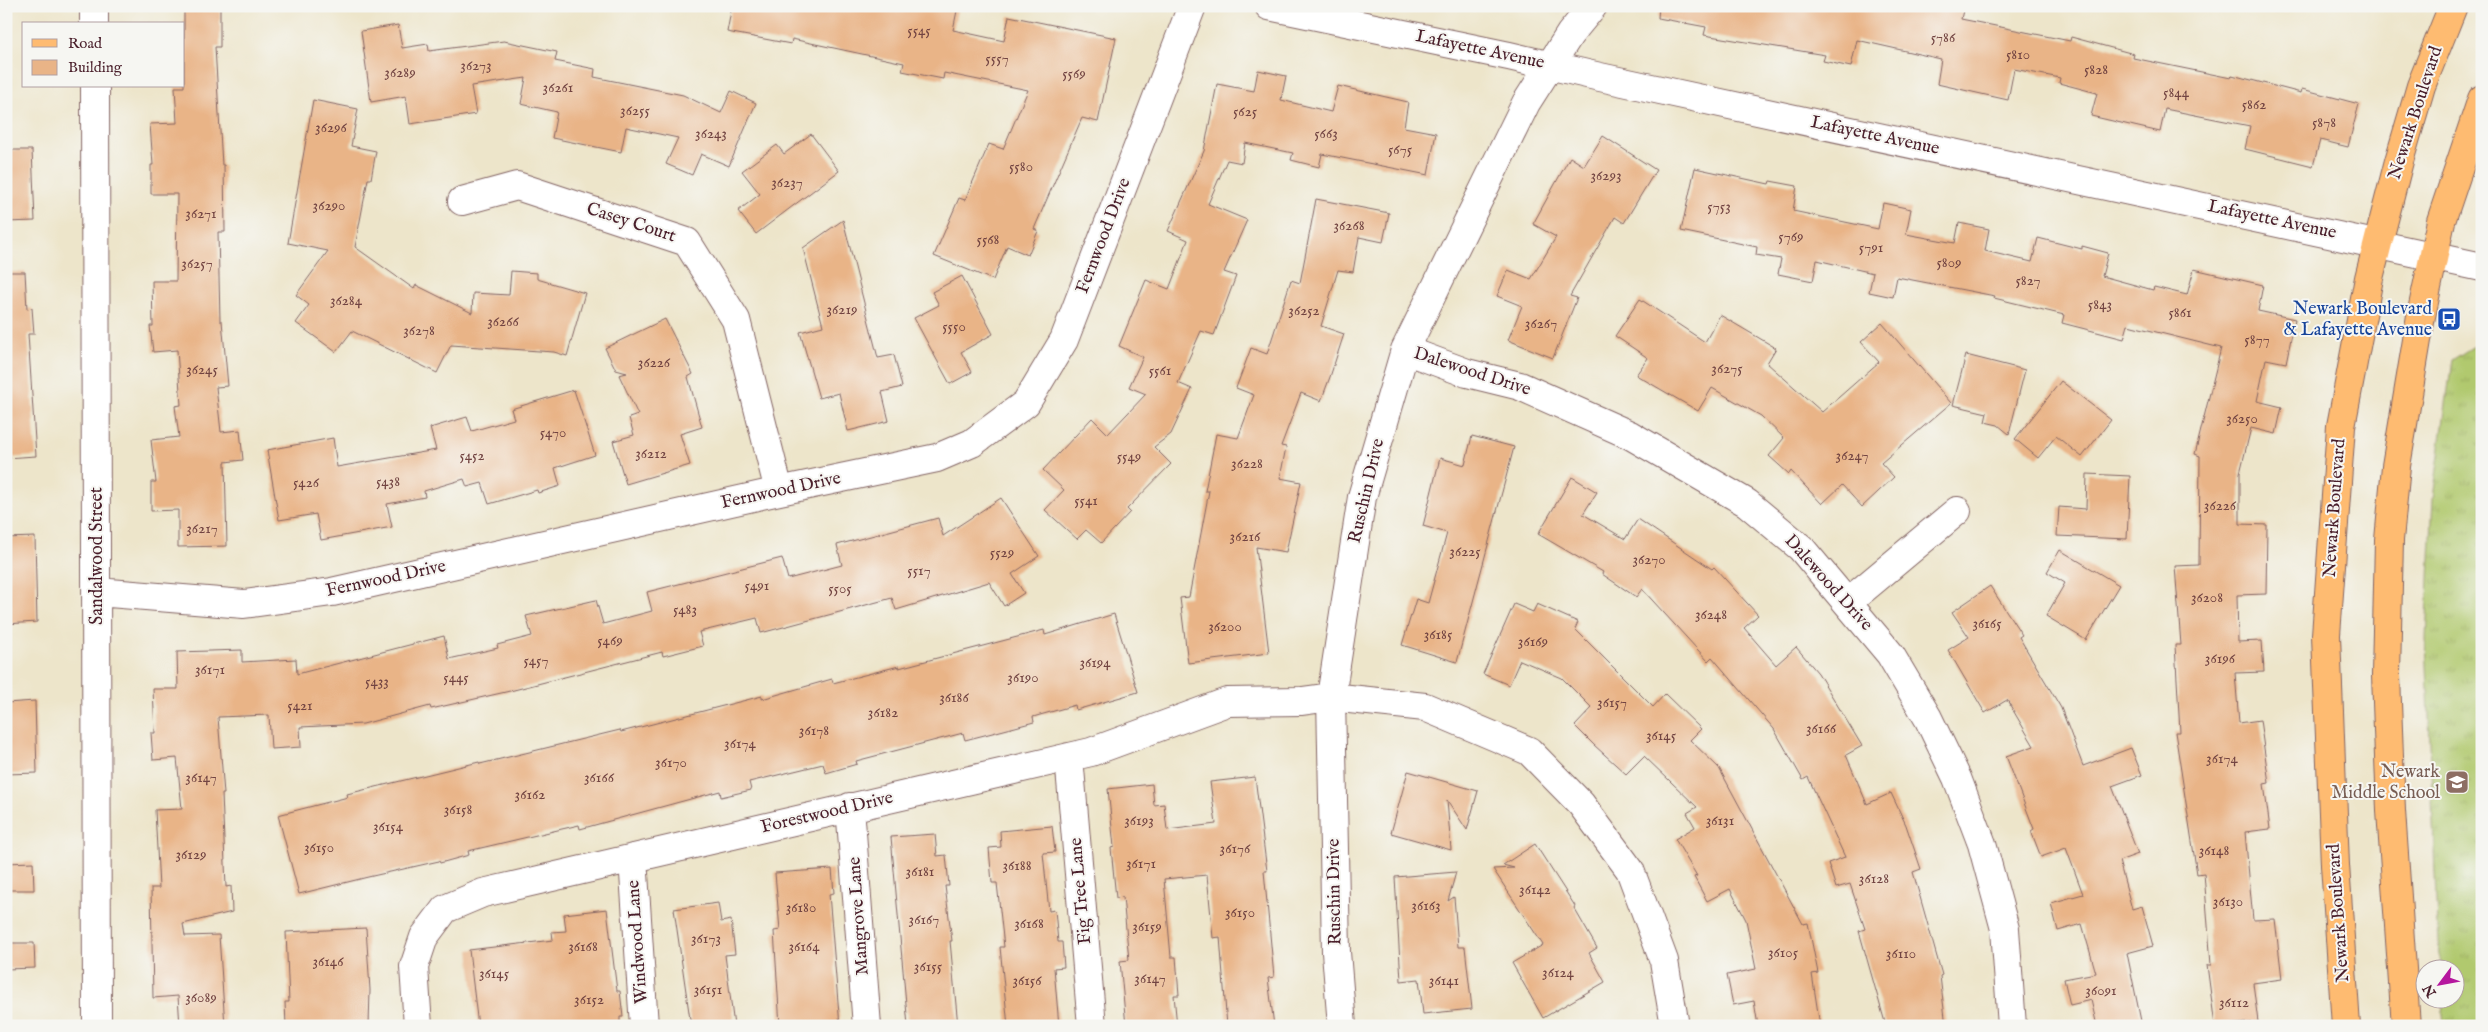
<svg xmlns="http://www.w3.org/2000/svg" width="2488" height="1032" viewBox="0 0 2488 1032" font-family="'IM FELL English',serif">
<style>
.grass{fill:url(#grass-tufts);stroke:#7e744c}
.building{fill:#e9b487}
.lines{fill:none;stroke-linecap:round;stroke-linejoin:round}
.minor-casing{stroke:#836463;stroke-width:30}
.tertiary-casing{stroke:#836463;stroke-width:30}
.primary-casing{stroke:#836463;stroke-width:30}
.minor{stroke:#fff;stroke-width:28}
.tertiary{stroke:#fff;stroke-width:28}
.primary{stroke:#febb71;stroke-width:28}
.labels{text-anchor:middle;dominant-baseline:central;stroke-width:4;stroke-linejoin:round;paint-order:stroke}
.number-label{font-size:15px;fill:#724442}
.street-label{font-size:18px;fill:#4a1f2b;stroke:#f6f6f2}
.transit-label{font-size:18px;fill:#164399;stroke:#f6f6f2;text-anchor:end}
.education-label{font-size:18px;fill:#785e54;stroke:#f6f6f2;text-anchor:end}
</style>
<defs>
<pattern id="grass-tufts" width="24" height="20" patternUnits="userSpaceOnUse" patternTransform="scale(1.25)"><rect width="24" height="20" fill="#b1c96e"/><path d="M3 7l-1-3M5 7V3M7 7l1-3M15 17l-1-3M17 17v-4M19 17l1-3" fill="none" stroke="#9aac5f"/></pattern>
</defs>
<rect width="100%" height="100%" fill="#f6f6f2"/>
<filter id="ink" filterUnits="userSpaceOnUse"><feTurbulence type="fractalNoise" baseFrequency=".02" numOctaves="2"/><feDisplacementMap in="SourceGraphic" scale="10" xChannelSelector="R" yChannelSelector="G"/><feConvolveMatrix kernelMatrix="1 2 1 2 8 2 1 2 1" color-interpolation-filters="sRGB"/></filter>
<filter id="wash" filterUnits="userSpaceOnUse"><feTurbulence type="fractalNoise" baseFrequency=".0096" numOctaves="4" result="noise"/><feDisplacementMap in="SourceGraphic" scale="20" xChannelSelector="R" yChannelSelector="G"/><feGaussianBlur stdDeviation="1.12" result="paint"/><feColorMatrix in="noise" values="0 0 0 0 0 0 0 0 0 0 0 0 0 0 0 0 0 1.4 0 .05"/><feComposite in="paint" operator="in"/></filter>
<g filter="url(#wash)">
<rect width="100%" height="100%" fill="#ede5ca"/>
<path class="grass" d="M2482,341V1026H2444L2442,1000H2456V970L2440,969L2437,927L2426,638L2433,498L2452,360Z"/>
<g id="blocks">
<path class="building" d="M732,6H958L953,30L1004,41L1009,16L1116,38L1098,122L1082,118L1034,229L1038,231L1028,255L1007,246L993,280L934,256L959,198L965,200L989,144L1003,149L1028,90L944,73L943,79L902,71L904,63L792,39L791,44L727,32Z
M1659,6H1964L1961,19L2070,41L2071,37L2134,54L2133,58L2231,78L2232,75L2301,93L2302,89L2359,104L2348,147L2320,140L2313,166L2245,149L2250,126L2165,109L2160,132L2091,116L2097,93L2059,83L2060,78L2014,69L2008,100L1937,84L1941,59L1857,40L1851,67L1823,61L1825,55L1704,35L1706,27L1658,18Z
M184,8H220V47H215L222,165H224L225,232H218L220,321H222L228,386L216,387L221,432L240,430L243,460L225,462L227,546L178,547V510L151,511V482H156L151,440L179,437L175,406L181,405L177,350L153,352L150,326H153L152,281H176L177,194H151V165H153L150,124L177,123L175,87H184Z
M398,25L402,48L428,44L429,51L504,41L557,52L555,61L595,69L594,77L683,95L721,113L731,91L756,103L729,166L701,154L692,175L666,164L678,138L626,127L621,152L552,138L557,112L521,104L526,78L471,86L476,114L410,124L406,96L371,102L361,31Z
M1258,70L1286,76L1281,100L1331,112L1338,86L1408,102L1404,127L1436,133L1428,175L1322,154L1319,167L1291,160L1293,153L1245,143L1242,163L1227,160L1208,204L1247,220L1224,272L1236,276L1214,335L1201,331L1178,383L1192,389L1171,434L1154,447L1171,464L1127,509L1130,512L1101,543L1086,530L1077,539L1045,510L1064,490L1043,470L1092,418L1108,434L1146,394L1129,387L1143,357L1119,346L1146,280L1169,289L1188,240L1168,231L1204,151L1217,84L1254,91Z
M313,100L358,109L351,146L376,151L371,179H368L355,247L414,289L416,285L472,313L473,293L509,295L511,271L537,273V279L585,293L567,356L554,352L451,345L437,373L352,331L336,352L296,323L309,305L296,295L328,251L288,243Z
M811,134L839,171L756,234L738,211L760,194L742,171L777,145L784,154Z
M1603,136L1656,170L1624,223L1615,217L1570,296L1577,298L1553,358L1508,340L1522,306L1497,296L1508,270L1531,279L1556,237L1533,224L1570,157L1584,166Z
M6,150H32L35,221L6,222Z
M1695,168L1769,184L1770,181L1797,186L1793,211L1878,229L1883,203L1911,209L1906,234L1955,243L1959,223L1989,229L1985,251L2032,262L2038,238L2082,249V246L2108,253L2102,276L2153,290L2154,287L2187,295L2194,269L2263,285L2258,311L2295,319L2286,363L2266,359L2257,401L2282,407L2276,434L2251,428L2240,473V524L2267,525L2266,594L2237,595L2238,642L2262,641L2264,672L2235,673L2239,723L2260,720L2269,783L2264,784L2270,829L2245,832L2253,920L2275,919L2282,979L2253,983L2258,1022L2215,1026L2207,965H2211L2204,873L2197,874L2175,732H2180L2175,645H2181L2175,566L2199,565L2200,456L2195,454L2221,348L2128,325L2124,339L2062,323L2064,315L1994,298L1995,296L1897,277L1893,297L1869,292L1873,273L1817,260L1813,281L1778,274L1781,259L1756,255L1757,247L1681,231Z
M1316,199L1389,213L1383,242L1359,237L1353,272L1338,270L1321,326L1344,334L1330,377L1321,401L1301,393L1281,446L1286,447L1280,478L1301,482L1286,552L1256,547L1269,653L1188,663L1180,598L1189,597L1209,491H1205L1216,434L1238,438L1254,395L1236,388L1251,348L1267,354L1291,280L1300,283Z
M843,220L878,358L894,355L902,387L882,392L889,421L848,431L839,393L819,398L800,332L823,326L803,248Z
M6,272H25L27,309L32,308L34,334H28L36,456L6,458Z
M962,276L993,334L961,352L972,372L950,384L914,318L939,305L932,292Z
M1640,299L1705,342L1720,315L1776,348L1767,363L1822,412L1879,362L1861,342L1882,323L1951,403L1881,463L1894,477L1862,507L1842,485L1822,504L1791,471L1789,474L1769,456L1784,438L1761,416L1712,388L1698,411L1636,375L1648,358L1615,336Z
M665,319L693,374L688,377L702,427L680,434L690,465L626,484L613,441L634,435L629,418L638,415L619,375L627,373L616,370L605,348Z
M1966,355L2025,370L2009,434L1998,425L1985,422L1987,413L1953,405Z
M2061,381L2111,420L2082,457L2056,436L2038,458L2015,439Z
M574,390L595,455L555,468L560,486L538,493L537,490L489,504L482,483L467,487L464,479L424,491L425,497L387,504L392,527L321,540L316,514L279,520L267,450L333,438L337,467L436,450L430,428L467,417L472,431L514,419L511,409Z
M1472,436L1514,447L1457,662L1402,645L1416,599L1428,603L1447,533L1423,526L1440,458L1465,465Z
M2087,474L2130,476L2127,539L2057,536L2059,507L2086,509Z
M1572,477L1597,492L1583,514L1625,539L1638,519L1712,569L1714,567L1758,615L1744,628L1776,665L1796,647L1818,673L1862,746L1846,755L1867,804L1891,793L1906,825L1921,869L1913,872L1942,975L1940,976L1946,1026H1886L1859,931L1865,929L1850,884L1836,888L1828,863L1845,857L1808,777L1803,780L1774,729L1712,657L1708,661L1642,589L1636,597L1602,574L1603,572L1538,534Z
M1001,498L1039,556L1012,574L1024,593L1004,606L989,582L896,610L892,598L761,633L757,618L699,632L703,646L663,656L662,652L510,691L431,709L430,706L363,724L300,727L301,747L271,749L269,715L218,717L224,794H222L226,887L231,886L232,912L183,924L185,936L219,935L225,1026H180L178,996L153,998L151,888H159L155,810L182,809L177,758L153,760L151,733H155L153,689H178L177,652L242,650V662L296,659L297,674L444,636L449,659L498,648L497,645L532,636L526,616L596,600L603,624L652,611L647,592L782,558L788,579L842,565L837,545L938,518L943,536Z
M35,537L37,622L6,624V538Z
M2060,550L2119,585L2086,640L2046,616L2065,583L2047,572Z
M1990,586L2022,635L2019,637L2061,708L2083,766L2131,748L2142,775L2112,786L2138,854L2119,861L2132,909L2142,906L2153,946L2127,953L2142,1026H2097L2091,1000L2070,1005L2064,979L2096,973L2082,924L2058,931L2051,903L2083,894L2066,848L2041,857L2031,831L2034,829L2006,756L2034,746L2007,700L1985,713L1948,650L1969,637L1952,612Z
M1514,604L1533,612L1537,604L1578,622L1575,629L1653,707L1665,694L1701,729L1690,740L1719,768L1803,924L1808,923L1818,973L1812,974L1820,1026H1758L1754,1001L1733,1005L1727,975L1756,969L1746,920L1730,889L1707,901L1694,877L1697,876L1675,839L1695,827L1687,813L1697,807L1644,756L1626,774L1594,745L1575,726L1592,708L1562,678L1520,660L1509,685L1483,674Z
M1114,614L1138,692L1076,710L1075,705L1033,717L1034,722L1004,730L965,740L963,733L856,761L857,764L826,773L823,764L749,782L751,790L721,797L720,791L580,829L579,825L468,851L469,855L440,863L439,861L368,877L299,894L278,815L348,797L347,794L479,762L480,764L620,730L621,732L762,696V699L832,679L833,683L899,666V668L1044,630L1045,635Z
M35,701L37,773L6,774V703Z
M1408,771L1478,791L1467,830L1447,800L1451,850L1391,833Z
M1255,777L1267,871H1264L1274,977L1268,978L1274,1026H1227L1220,937L1213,938L1207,875L1164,879L1171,957H1176L1179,995H1174L1177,1026H1126L1120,961L1129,960L1123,897L1116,898L1111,848L1114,847L1108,789L1152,784L1154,805L1164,804L1167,830L1216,824L1210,782Z
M1052,826L1055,852L1043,853L1049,911L1055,910L1058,942H1062L1064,967L1054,968L1059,1026H1008L1000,947H1004L997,883H992L989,848L1001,847L1000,831Z
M935,834L937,856L946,855L949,886H945L952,941H950L958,1026H908L891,837Z
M1535,844L1575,906L1574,908L1597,948L1589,953L1605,982L1543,1018L1512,963L1543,945L1493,869L1514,868L1503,865Z
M33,862L34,890H6V863Z
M832,869L834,893L829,894L840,1026H780L774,931L780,930L775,873Z
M1456,872L1448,901L1454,897L1458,947H1465L1472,1009L1423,1014L1419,979L1401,981L1395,877Z
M718,903L721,922L731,920L735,954L725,955L734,1026H691L674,909Z
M607,909L617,991H620L623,1017H620V1026H478L469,950L553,940L552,932L566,931L564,914Z
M366,928L370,990L369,1026H286L285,1002H289L286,932Z
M6,943H34L35,968L6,969Z"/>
</g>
</g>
<g filter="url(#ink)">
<use href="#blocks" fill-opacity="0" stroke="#836463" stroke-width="1"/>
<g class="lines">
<g class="minor-casing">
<path id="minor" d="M94,6V24
M95,86L97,1026
M462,201L517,186L687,242L736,320L779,491
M1405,350L1467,373L1520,386L1630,435L1747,503L1801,548L1890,654L1928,718L1957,778L1982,844L2005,929L2012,1026
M97,592L244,604L332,592L779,491L937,458L972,443L1026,403L1064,340L1192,6
M1848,602L1957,511
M1069,757L1092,1026
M850,807L867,1026
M633,858L644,1026
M418,1026L414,967L424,937L445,909L483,893L1091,752L1227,702L1302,701L1331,697L1425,707L1529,751L1581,804L1630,870L1664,961L1675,1026
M1342,1026L1336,952L1331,697L1362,497L1405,350L1526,103L1570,34L1593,6"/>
</g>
<g class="tertiary-casing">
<path id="tertiary" d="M1269,6L1509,56L1600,77L2482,267"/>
</g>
<g class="primary-casing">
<path id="primary" d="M2346,1026L2335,865L2326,635L2341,426L2369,278L2399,161L2421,86L2453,6
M2406,1026L2391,811L2386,675L2389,540L2396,466L2421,316L2441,221L2482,99"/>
</g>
<use href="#minor" class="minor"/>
<use href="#tertiary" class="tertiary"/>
<use href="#primary" class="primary"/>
</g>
</g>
<defs>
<g id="bus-square" transform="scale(1.25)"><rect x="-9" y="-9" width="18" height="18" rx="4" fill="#1a4fb4" stroke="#f6f6f2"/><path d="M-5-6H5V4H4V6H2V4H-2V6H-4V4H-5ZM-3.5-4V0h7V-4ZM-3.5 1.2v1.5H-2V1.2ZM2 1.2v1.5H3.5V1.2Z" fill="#fff"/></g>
<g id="school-square" transform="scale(1.25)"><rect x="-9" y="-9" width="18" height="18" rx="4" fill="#8d6e63" stroke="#f6f6f2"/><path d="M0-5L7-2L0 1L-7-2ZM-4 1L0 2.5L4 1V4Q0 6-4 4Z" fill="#fff"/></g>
</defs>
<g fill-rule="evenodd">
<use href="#bus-square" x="2449" y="319"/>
<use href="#school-square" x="2457" y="782"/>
</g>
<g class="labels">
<g class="number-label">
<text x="919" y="30">5545</text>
<text x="1943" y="37">5786</text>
<text x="2018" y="54">5810</text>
<text x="997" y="58">5557</text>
<text x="476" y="65">36273</text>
<text x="2096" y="69">5828</text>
<text x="400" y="72">36289</text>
<text x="1074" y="73">5569</text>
<text x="558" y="87">36261</text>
<text x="2176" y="92">5844</text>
<text x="2254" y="104">5862</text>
<text x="635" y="110">36255</text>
<text x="1245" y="111">5625</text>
<text x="2324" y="122">5878</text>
<text x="331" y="127">36296</text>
<text x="711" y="133">36243</text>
<text x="1326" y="133">5663</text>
<text x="1400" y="149">5675</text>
<text x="1021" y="166">5580</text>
<text x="1606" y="175">36293</text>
<text x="787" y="182">36237</text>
<text x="329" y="205">36290</text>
<text x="1719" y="206">5753</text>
<text x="201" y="213">36271</text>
<text x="1349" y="225">36268</text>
<text x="1791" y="236">5769</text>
<text x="988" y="239">5568</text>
<text x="1871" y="247">5791</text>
<text x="1949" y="262">5809</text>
<text x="197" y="263">36257</text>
<text x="2028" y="280">5827</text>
<text x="346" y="300">36284</text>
<text x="2100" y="304">5843</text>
<text x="842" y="309">36219</text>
<text x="1304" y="310">36252</text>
<text x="2180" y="312">5861</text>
<text x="503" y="321">36266</text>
<text x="1541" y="323">36267</text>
<text x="954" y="326">5550</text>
<text x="419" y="330">36278</text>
<text x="2257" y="339">5877</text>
<text x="654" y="362">36226</text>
<text x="1727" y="368">36275</text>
<text x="202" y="369">36245</text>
<text x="1160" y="370">5561</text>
<text x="2242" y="418">36250</text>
<text x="553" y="432">5470</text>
<text x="651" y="453">36212</text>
<text x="472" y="455">5452</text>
<text x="1852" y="455">36247</text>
<text x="1129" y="456">5549</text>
<text x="1247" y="463">36228</text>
<text x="388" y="481">5438</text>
<text x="306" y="482">5426</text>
<text x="1086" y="500">5541</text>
<text x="2220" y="505">36226</text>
<text x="202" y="528">36217</text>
<text x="1245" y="536">36216</text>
<text x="1465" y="551">36225</text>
<text x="1002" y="552">5529</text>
<text x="1649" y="559">36270</text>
<text x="919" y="570">5517</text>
<text x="757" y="585">5491</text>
<text x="840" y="588">5505</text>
<text x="2207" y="597">36208</text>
<text x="685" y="609">5483</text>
<text x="1711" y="614">36248</text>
<text x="1987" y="623">36165</text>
<text x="1225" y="626">36200</text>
<text x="1438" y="634">36185</text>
<text x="610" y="640">5469</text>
<text x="1533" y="641">36169</text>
<text x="2220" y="658">36196</text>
<text x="536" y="660">5457</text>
<text x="1095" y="662">36194</text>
<text x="210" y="669">36171</text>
<text x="456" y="677">5445</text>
<text x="1023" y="677">36190</text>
<text x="377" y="681">5433</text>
<text x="954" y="697">36186</text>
<text x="1612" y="702">36157</text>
<text x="300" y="705">5421</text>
<text x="883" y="712">36182</text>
<text x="1821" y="728">36166</text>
<text x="814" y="730">36178</text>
<text x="1661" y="735">36145</text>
<text x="740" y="743">36174</text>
<text x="2222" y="758">36174</text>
<text x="671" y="762">36170</text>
<text x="201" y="777">36147</text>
<text x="599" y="777">36166</text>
<text x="530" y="794">36162</text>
<text x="458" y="809">36158</text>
<text x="1139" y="820">36193</text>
<text x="1720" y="820">36131</text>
<text x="388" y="826">36154</text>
<text x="319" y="847">36150</text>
<text x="1235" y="848">36176</text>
<text x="2214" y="850">36148</text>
<text x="191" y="854">36129</text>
<text x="1141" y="863">36171</text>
<text x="1017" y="865">36188</text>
<text x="920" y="871">36181</text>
<text x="1874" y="878">36128</text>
<text x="1535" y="889">36142</text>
<text x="2228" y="901">36130</text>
<text x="1426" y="905">36163</text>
<text x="801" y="907">36180</text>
<text x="1240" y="912">36150</text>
<text x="924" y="919">36167</text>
<text x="1029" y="923">36168</text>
<text x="1147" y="926">36159</text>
<text x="706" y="938">36173</text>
<text x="583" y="946">36168</text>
<text x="804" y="946">36164</text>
<text x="1783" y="952">36105</text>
<text x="1901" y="953">36110</text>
<text x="328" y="961">36146</text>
<text x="928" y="966">36155</text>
<text x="1558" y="972">36124</text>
<text x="494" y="973">36145</text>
<text x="1150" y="978">36147</text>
<text x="1027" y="980">36156</text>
<text x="1444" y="980">36141</text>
<text x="708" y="989">36151</text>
<text x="2101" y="990">36091</text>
<text x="201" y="997">36089</text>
<text x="589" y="999">36152</text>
<text x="2234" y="1002">36112</text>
</g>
<g class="street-label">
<text transform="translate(1480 50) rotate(12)">Lafayette Avenue</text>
<text transform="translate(2416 113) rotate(-72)">Newark Boulevard</text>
<text transform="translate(1875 136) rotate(12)">Lafayette Avenue</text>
<text transform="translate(2272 220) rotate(12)">Lafayette Avenue</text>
<text transform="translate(631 223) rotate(18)">Casey Court</text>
<text transform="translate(1104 236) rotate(-69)">Fernwood Drive</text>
<text transform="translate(1472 372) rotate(18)">Dalewood Drive</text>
<text transform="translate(781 491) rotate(-12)">Fernwood Drive</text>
<text transform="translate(1367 491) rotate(-77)">Ruschin Drive</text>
<text transform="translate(2335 508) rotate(-86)">Newark Boulevard</text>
<text transform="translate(97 556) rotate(-90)">Sandalwood Street</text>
<text transform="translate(386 579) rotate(-12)">Fernwood Drive</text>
<text transform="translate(1828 583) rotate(48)">Dalewood Drive</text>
<text transform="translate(827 813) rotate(-13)">Forestwood Drive</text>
<text transform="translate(1081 891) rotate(-95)">Fig Tree Lane</text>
<text transform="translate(1335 892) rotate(-91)">Ruschin Drive</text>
<text transform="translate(2339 913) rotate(-94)">Newark Boulevard</text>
<text transform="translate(859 916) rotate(-94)">Mangrove Lane</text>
<text transform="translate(638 942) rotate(-94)">Windwood Lane</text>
</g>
<g class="transit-label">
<text x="2432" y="309">Newark Boulevard<tspan x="2432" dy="21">&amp; Lafayette Avenue</tspan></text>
</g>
<g class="education-label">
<text x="2440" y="772">Newark<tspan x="2440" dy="21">Middle School</tspan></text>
</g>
</g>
<rect width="2488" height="1032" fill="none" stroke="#f6f6f2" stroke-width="25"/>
<rect x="22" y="22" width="162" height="65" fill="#f6f6f2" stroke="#b1a0a2"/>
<rect x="32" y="39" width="25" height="8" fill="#febb71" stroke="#b1a0a2"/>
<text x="68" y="48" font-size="15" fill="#4a1f2b">Road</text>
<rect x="32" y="60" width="25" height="15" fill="#e9b487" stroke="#b1a0a2"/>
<text x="68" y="72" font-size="15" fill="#4a1f2b">Building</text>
<g transform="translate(2440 984) rotate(238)"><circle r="24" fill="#f6f6f2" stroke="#b1a0a2"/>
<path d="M0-4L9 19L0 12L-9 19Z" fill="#b5179e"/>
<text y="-8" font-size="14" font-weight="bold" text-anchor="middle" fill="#4a1f2b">N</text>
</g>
</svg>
